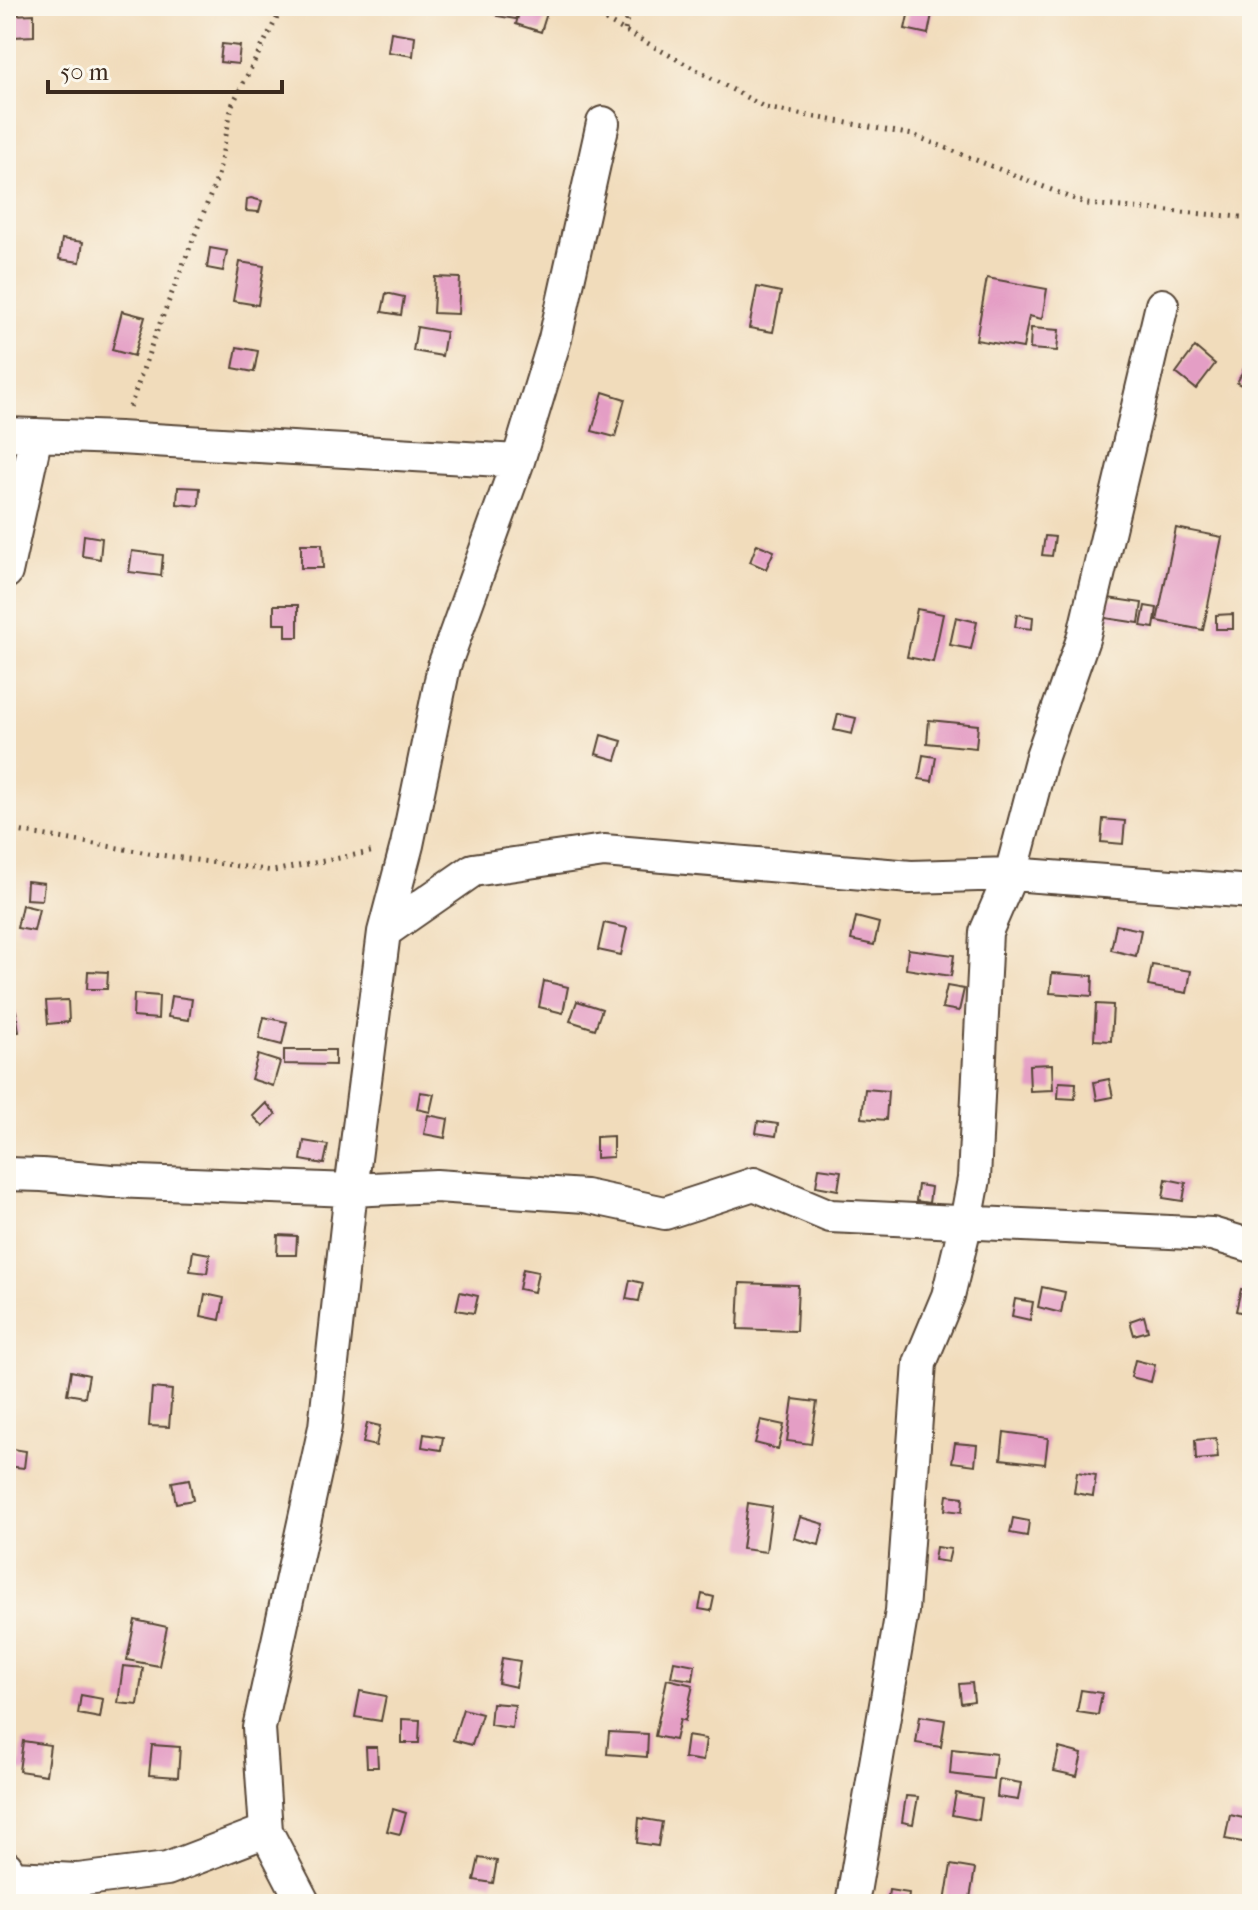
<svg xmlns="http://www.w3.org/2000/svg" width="1258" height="1910" viewBox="0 0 1258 1910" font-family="'IM FELL French Canon',serif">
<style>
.building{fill:#e49ec5}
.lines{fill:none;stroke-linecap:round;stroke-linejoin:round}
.minor-casing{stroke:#564536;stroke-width:36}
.path{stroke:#564536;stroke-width:5;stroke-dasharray:2 6;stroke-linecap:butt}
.minor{stroke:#fff;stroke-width:32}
</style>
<rect width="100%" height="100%" fill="#fbf7ec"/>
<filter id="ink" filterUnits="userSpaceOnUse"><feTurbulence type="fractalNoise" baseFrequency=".0125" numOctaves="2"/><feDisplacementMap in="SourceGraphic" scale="16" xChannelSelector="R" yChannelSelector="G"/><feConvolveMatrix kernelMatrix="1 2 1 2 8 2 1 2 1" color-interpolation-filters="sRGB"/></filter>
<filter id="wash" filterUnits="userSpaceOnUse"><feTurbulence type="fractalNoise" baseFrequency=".006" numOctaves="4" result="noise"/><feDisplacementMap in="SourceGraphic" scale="32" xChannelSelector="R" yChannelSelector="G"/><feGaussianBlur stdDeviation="1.8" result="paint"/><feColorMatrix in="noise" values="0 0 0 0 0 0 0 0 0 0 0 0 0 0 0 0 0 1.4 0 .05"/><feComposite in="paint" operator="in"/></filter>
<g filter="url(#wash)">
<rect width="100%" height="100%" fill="#f1dcbb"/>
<g id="blocks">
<path class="building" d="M499,6H518L516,19L497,16Z
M521,6H535L548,10L541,32L516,24Z
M910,6L933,9L928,34L905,29Z
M34,14V36L13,37V15Z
M391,32L415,36L413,56L388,52Z
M222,44L240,46L238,64L220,62Z
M251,198L262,201L259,212L246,211L247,199Z
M62,239L83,242L80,262L59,259Z
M210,248L227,251L223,271L207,268Z
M240,262L264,266L258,305L233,301Z
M435,277L460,278L458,314L433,313Z
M987,278L1047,289L1042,319L1029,316L1023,348L976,340Z
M757,287L781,292L773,332L749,328Z
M386,293L404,297L401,315L382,312Z
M122,311L145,317L134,356L112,350Z
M417,327L446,332L442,356L413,351Z
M1031,328L1059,330L1057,351L1030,349Z
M237,347L258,351L254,372L233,368Z
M1195,347L1215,364L1196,389L1176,373Z
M1246,364L1252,366V390L1237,383Z
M603,392L625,399L615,437L592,431Z
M178,487L200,488L199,506L177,504Z
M1176,528L1222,537L1203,630L1157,621Z
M84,535L102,538L100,559L82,556Z
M1045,536L1055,537L1052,556L1042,555Z
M301,544H322L323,568H301Z
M757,544L774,551L766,569L750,562Z
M132,551L163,555L161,576L129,572Z
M1108,598L1142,603L1139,623L1105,618Z
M274,605H298V637H286V624H274Z
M1145,606L1157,608L1154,628L1141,626Z
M917,609L943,614L933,662L907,657Z
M1017,614L1033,617L1032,629L1015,627Z
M1233,614V629H1216V615Z
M956,617L977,622L971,649L950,645Z
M838,714L856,718L852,734L834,730Z
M929,720L978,725L976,748L927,743Z
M601,735L622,741L616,760L596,754Z
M923,755L936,757L932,781L919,779Z
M1103,819L1125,821L1123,844L1101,842Z
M27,881L44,883L42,900L26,899Z
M22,905L39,909L34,931L17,928Z
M856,917L879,923L874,945L851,940Z
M604,923L627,928L621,955L598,950Z
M1116,925L1141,930L1136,956L1111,950Z
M908,949L954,955L951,976L906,969Z
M1152,965L1191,971L1187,993L1148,986Z
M88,971L108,972L107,989H87Z
M1052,973L1093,976L1092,996L1050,993Z
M544,981L568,987L563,1013L539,1007Z
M947,986L964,989L959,1011L942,1008Z
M134,994L159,996L158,1019L133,1017Z
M171,996L192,999L189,1020L168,1017Z
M68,1000L69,1022L48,1024L46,1001Z
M577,1001L602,1009L595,1029L570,1021Z
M1096,1004L1113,1005L1111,1041L1094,1040Z
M16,1011L19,1032L6,1034V1013Z
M264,1017L287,1022L282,1045L259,1039Z
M284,1050H335V1065L284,1064Z
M258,1055L280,1062L273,1086L251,1079Z
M1052,1064L1053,1090L1030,1091L1029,1065Z
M1109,1079L1113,1097L1097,1100L1094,1082Z
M1059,1082L1076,1083L1075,1099L1058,1098Z
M865,1089L888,1091L886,1120L862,1118Z
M420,1092L434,1094L430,1112L417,1109Z
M266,1103L276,1114L263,1126L253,1116Z
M428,1115L448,1119L445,1138L424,1134Z
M758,1121L778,1124L776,1136L756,1133Z
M613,1136V1157L596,1158V1137Z
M304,1141L328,1145L324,1164L301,1160Z
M819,1168L841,1171L838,1190L816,1186Z
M1166,1179L1186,1183L1183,1201L1163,1198Z
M918,1185L931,1187L929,1203L916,1201Z
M278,1235L297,1236L296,1255H277Z
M193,1251L210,1254L207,1273L190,1271Z
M523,1269L538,1272L534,1292L519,1289Z
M630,1280L643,1283L639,1301L626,1299Z
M740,1283L798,1285L796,1331L738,1329Z
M1042,1287L1065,1292L1061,1313L1038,1307Z
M1241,1289L1252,1291V1315L1236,1311Z
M460,1292L478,1296L474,1313L456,1310Z
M205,1294L224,1298L220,1320L201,1316Z
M1015,1299L1033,1302L1030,1320L1012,1316Z
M1144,1316L1148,1331L1134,1335L1130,1321Z
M1135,1360L1155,1365L1151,1382L1131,1377Z
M71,1371L89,1375L85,1397L67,1394Z
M152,1388L172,1390L169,1427L149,1426Z
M793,1399L817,1402L811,1444L787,1441Z
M761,1420L784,1425L778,1449L755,1443Z
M367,1423L380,1426L376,1446L363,1443Z
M1004,1432L1048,1438L1045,1464L1001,1459Z
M424,1434L443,1437L441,1450L422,1447Z
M1216,1438L1218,1458L1196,1460L1195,1440Z
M955,1443L977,1445L975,1465L952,1462Z
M6,1448L26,1451L24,1468L6,1466Z
M1077,1472L1096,1475L1093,1496L1074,1493Z
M189,1479L193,1500L176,1503L172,1482Z
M947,1495L963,1497L962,1512L945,1510Z
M748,1503L772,1507L766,1552L742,1549Z
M800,1517L824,1524L819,1545L794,1538Z
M1013,1518L1029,1521L1027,1536L1010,1533Z
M936,1547L951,1549L948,1562L934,1560Z
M702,1594L714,1597L711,1611L699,1609Z
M135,1620L167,1627L159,1666L127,1660Z
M502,1658L520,1661L516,1687L498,1683Z
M674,1661L695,1665L693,1680L671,1677Z
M123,1666L143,1668L138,1705L118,1703Z
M667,1679L693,1685L685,1721L680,1719L675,1740L655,1736Z
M972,1683L974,1701L961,1703L959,1684Z
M1081,1690L1102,1693L1098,1715L1077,1712Z
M360,1691L386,1696L381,1721L355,1717Z
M81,1695L103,1699L100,1718L78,1714Z
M492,1703L515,1705L512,1728L490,1725Z
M463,1709L482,1714L472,1745L453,1740Z
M920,1716L945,1720L941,1747L916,1743Z
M402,1719L420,1720L419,1743H402Z
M609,1732L648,1734L647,1757L607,1754Z
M687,1736L706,1739L703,1761L684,1758Z
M23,1741L50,1745L46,1775L19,1771Z
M152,1745L180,1747L178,1777L149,1775Z
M366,1747H377L378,1767H367Z
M1059,1748L1082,1754L1077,1776L1054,1771Z
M952,1749L996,1754L993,1779L950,1774Z
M999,1779L1021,1783L1018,1800L997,1797Z
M956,1793L982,1798L979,1820L952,1815Z
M906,1796L918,1797L913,1824L902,1822Z
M393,1809L406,1813L400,1834L387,1831Z
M1230,1815L1252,1820L1248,1843L1225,1839Z
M639,1818L662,1822L658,1846L637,1843Z
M479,1858L497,1861L493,1883L474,1880Z
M951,1865L975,1869L969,1904L945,1902Z
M889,1890L909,1893L908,1904H887Z"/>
</g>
</g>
<g filter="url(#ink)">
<use href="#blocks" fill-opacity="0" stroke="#564536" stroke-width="2"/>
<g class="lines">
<g class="minor-casing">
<path id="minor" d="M6,434L119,438L518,461
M6,572L36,435
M384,932L473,870L604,851L911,877L1011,874L1252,892
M6,1174L42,1175L112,1181L351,1190L436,1186L585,1196L665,1213L754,1184L830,1216L1212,1234L1252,1246
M266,1831L259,1728L325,1427L351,1190L384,932L407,845L444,666L518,461L555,339L603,123
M6,1867L12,1877L78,1880L167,1869L266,1831L304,1904
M852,1904L902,1611L920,1363L948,1296L966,1222L974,1179L986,932L1011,874L1042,756L1083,639L1162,305"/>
</g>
<path class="path" d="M586,6L607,21L766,108L913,135L1087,204L1252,218
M625,30L629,6
M130,407L153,341L218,176L232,105L283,6
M6,829L160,855L273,871L375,851"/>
<use href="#minor" class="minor"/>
</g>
</g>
<rect width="1258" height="1910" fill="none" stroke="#fbf7ec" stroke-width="32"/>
<path d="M48 80v12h234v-12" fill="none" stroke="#3b2a1e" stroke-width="4"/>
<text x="60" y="80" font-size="24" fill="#3b2a1e" stroke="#fbf7ec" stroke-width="6" paint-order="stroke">50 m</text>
</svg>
